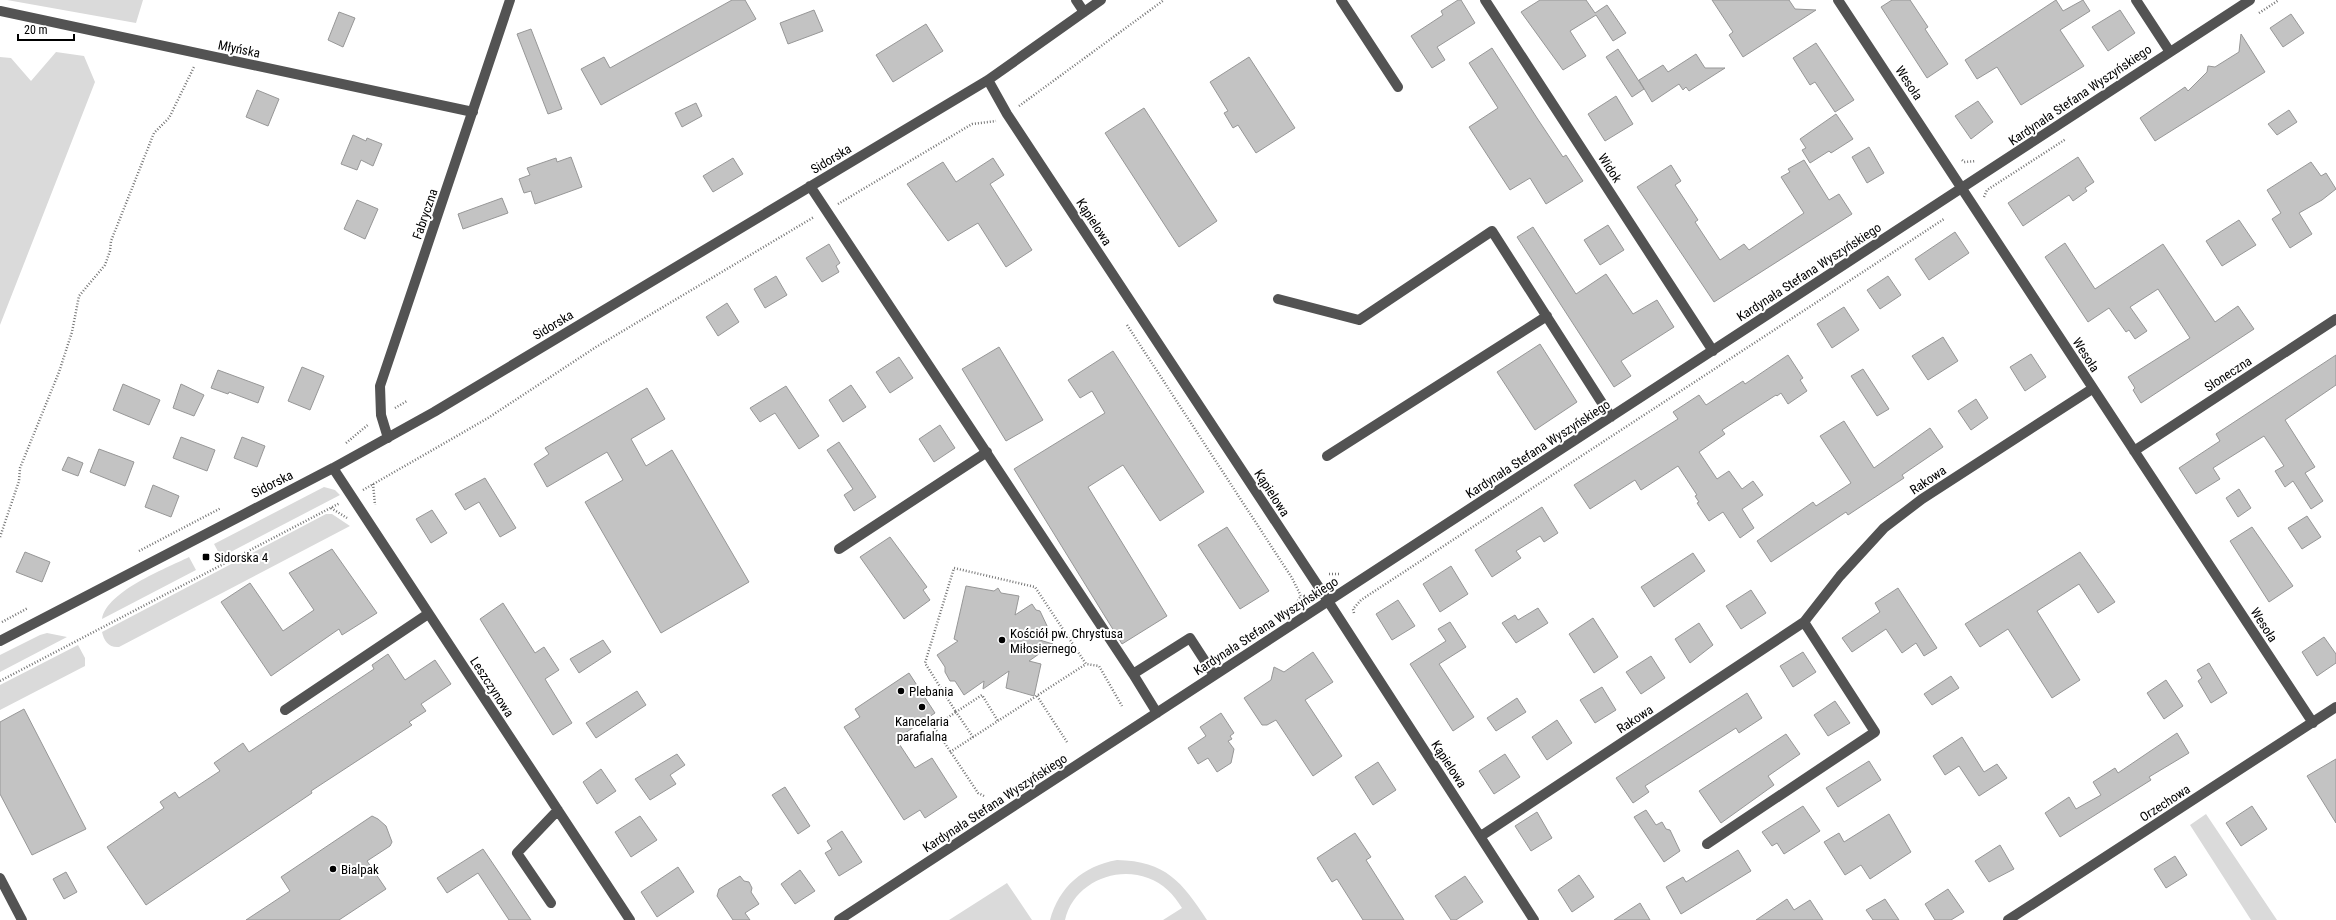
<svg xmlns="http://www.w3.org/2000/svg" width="2336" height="920" viewBox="0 0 2336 920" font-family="'Roboto Condensed',sans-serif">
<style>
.green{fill:#dadada}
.building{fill:#c3c3c3;stroke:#979797}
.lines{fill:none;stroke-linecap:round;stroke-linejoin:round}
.path{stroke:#757575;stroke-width:2.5;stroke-dasharray:1 2;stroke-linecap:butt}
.minor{stroke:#535353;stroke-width:10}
.poi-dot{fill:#000;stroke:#fff;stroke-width:1.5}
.labels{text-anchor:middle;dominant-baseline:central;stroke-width:4;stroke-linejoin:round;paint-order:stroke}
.street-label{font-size:13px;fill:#000;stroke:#fff}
.poi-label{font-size:13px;fill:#000;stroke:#fff;text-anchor:start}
</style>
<rect width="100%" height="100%" fill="#fff"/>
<path class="green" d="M7,0H143L136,23Z
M56,52L84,56L95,82L0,325V57L11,58L31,81Z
M324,487L335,490L340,495L221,557L214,544Z
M326,514H332L350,526L119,647C109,648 104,641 102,632Z
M189,557L196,570L102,619C107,591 165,569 189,557Z
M47,633L67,637L0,672V655L40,635Z
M78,645L85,658V666L0,710V685Z
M2206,814L2277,920H2251L2190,825Z
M1117,860C1166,861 1182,882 1207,920H1163L1182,908C1174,895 1163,883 1148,878C1115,865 1073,884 1065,920H1050C1059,887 1083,866 1117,860Z
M1007,883L1032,920H949Z"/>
<path class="building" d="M732,0H745L756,19L601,105L581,69L604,57L610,68Z
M1458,0H1461L1475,23L1437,47L1445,60L1432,68L1411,36L1443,15L1441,11Z
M1540,0H1586L1595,13L1607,5L1626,33L1613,41L1596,15L1570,31L1586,56L1563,70L1521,12Z
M1712,0H1789L1795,9L1816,10L1743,57L1729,35L1733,32Z
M1892,0H1910L1928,27L1925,29L1948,64L1927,78L1881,7Z
M2056,0L2063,11L2083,0L2090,11L2060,30L2084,66L2021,105L1997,67L1977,79L1965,60Z
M814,10L823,31L788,44L780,23Z
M2120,10L2135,33L2108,51L2092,27Z
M339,12L355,18L343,47L328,40Z
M2291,14L2304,33L2283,47L2270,28Z
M926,24L943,51L893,82L876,55Z
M531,29L562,109L548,114L517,34Z
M2241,34L2265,72L2155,141L2140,118L2185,87L2188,91L2207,72L2208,66L2215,67L2239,52Z
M1816,43L1854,100L1835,112L1815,82L1810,85L1793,58Z
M1492,48L1537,118L1563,157L1566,155L1583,181L1546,204L1530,178L1510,190L1469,127L1498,108L1469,63Z
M1618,49L1644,89L1632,97L1606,57Z
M1696,54L1705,68H1725L1689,91L1686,87L1683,90L1679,84L1652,102L1639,80L1663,65L1668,72Z
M1249,57L1295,128L1256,153L1238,125L1233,128L1224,113L1228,111L1210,82Z
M257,90L279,99L268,126L246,117Z
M1616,96L1633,124L1605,141L1588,114Z
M1978,101L1993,122L1971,139L1955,116Z
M696,103L702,116L682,127L675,113Z
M1144,108L1217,221L1179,247L1105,133Z
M2289,110L2297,122L2277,135L2268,124Z
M1836,114L1853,139L1831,153L1829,151L1810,163L1802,150L1806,148L1800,139Z
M353,135L366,141L367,138L382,144L373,166L361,160L357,170L341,164Z
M1869,147L1884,173L1867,183L1852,157Z
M571,157L582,187L535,204L531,191L524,193L519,179L530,175L527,168L556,158L557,162Z
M2078,157L2094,182L2085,188L2087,191L2073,201L2069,195L2023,226L2008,203Z
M733,158L743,174L713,192L703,176Z
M993,158L1004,175L990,184L1032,250L1006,267L978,223L948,241L907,184L943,162L956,182Z
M1804,160L1829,200L1839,194L1852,214L1714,302L1637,187L1671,165L1681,181L1675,185L1698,220L1695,222L1720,260L1744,244L1749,250L1804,213L1781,177L1790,172L1788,169Z
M2311,162L2321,176L2326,173L2336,189L2322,200L2299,213L2312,234L2290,248L2272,219L2281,213L2267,190Z
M502,198L508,213L463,229L458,214Z
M357,200L378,209L365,239L344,229Z
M2239,220L2256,245L2222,266L2206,241Z
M1608,225L1624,250L1600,265L1584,240Z
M1533,227L1576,294L1606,274L1633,314L1657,300L1674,327L1621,361L1631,376L1614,387L1517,237Z
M1955,232L1969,253L1929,280L1915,259Z
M2065,243L2095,289L2163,244L2215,322L2238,306L2254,329L2141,403L2133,390L2135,388L2128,377L2190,338L2158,289L2130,307L2147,331L2135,339L2129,330L2126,332L2109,308L2088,322L2045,257Z
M829,244L840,263L836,266L839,272L822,282L806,258Z
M776,276L787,295L765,308L754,289Z
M1888,276L1901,295L1880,309L1867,290Z
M727,303L739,322L718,336L706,317Z
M1844,307L1859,330L1832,348L1817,324Z
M1943,337L1958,361L1928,380L1912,356Z
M1540,344L1577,402L1535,430L1497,372Z
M999,347L1043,420L1006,441L962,369Z
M1113,351L1204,492L1160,521L1123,465L1088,487L1167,616L1122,644L1014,469L1105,413L1092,391L1080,398L1068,380Z
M2031,354L2046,377L2025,391L2010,367Z
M1788,355L1803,378L1800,380L1807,391L1788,404L1781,393L1777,396L1776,395L1722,430L1725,434L1699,452L1717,479L1729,471L1742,489L1753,481L1763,495L1742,509L1754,528L1740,538L1723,512L1709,521L1697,503L1699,502L1695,496L1697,495L1678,466L1641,490L1635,480L1590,509L1574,485L1678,419L1673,412L1699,395L1706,405L1743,381L1745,384Z
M2336,355V385L2285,420L2315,467L2305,473L2323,501L2311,509L2293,481L2285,487L2275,471L2284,466L2264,436L2213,468L2220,479L2196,494L2179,468L2220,441L2216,434Z
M899,357L913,378L890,393L876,372Z
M302,367L324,376L310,410L288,401Z
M1863,369L1889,409L1877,416L1851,376Z
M218,370L264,387L258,403L229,392L228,394L211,388Z
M123,384L160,400L149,425L113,410Z
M181,384L204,395L194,416L173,408Z
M851,385L866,407L843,422L829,400Z
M786,386L819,436L799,449L775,413L760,422L750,408Z
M647,388L665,419L631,439L646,466L672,450L749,582L661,633L585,502L623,480L607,452L547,487L534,464L549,454L545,448Z
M1976,399L1988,418L1971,430L1958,411Z
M1844,421L1874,468L1930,428L1943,447L1902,475L1904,478L1848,515L1846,512L1771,562L1757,541L1813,502L1816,506L1851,483L1820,436Z
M940,425L955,448L934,462L919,439Z
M181,437L215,450L207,471L173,458Z
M242,437L265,446L257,467L234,458Z
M839,442L876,497L854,511L844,495L853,489L827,450Z
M99,449L134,462L125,486L90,472Z
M68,457L83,463L78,476L62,470Z
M485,478L516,528L500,537L479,502L465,510L455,494Z
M153,485L179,496L171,517L145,507Z
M2239,489L2251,508L2238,517L2226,498Z
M1542,507L1558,533L1544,542L1540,536L1516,551L1521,558L1492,577L1475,550Z
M432,510L447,533L431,543L416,519Z
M2307,516L2321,537L2302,549L2288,528Z
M1227,527L1269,591L1240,609L1198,545Z
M2252,527L2293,586L2269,602L2230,541Z
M890,537L927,587L923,590L930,600L904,619L860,557Z
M332,549L377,613L342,635L339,629L271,676L221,602L250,583L283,631L314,610L289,573Z
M25,552L50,562L42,582L16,572Z
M2080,552L2115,602L2098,613L2079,584L2037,611L2080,680L2052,698L2008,629L1980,647L1965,624Z
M1693,553L1705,571L1654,607L1641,587Z
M1451,566L1468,594L1440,612L1423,584Z
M966,586L994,591L998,588L1001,593L1019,596L1015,615L1032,604L1036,610L1040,611L1048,628L1033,638L1053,644L1029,661L1041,664L1034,696L1006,688L1009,671L983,689L984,681L964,695L955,681H950L945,672V667L937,655L958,641L954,639Z
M1898,588L1937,648L1924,656L1916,643L1902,653L1886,629L1852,652L1842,638L1880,612L1875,603Z
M1751,590L1766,613L1741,629L1726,606Z
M1398,600L1415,626L1392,640L1376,614Z
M503,603L535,653L544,647L559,670L545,679L572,723L553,735L480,619Z
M1538,608L1548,623L1516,643L1502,623L1515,615L1518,620Z
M1593,618L1618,657L1594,673L1569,634Z
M1450,622L1466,647L1439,664L1474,717L1453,731L1410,664L1446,641L1438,629Z
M1699,623L1713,645L1690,663L1675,639Z
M2324,637L2336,654V663L2317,676L2302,652Z
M603,640L611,652L579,673L570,659Z
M1313,652L1333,682L1305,700L1342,756L1313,776L1276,720L1267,725H1262L1244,698L1271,680L1274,667L1284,672Z
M1803,652L1816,672L1793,687L1780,666Z
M388,654L405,680L435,660L451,684L421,704L426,711L409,722L412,725L311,791L312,793L146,905L107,847L164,808L160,802L175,792L179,798L220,771L214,763L243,743L249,752L374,669L372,665Z
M1651,656L1665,678L1641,694L1626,672Z
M2209,663L2227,693L2211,703L2198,681L2202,678L2197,670Z
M909,673L935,713L896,739L915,768L932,758L957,797L925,818L920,810L904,820L844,727L860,717L855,709Z
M1951,676L1959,688L1932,705L1924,694Z
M2166,680L2183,706L2164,719L2147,693Z
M1602,687L1616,710L1595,723L1580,700Z
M637,691L646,705L596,738L586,723Z
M1747,693L1762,718L1739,733L1736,728L1645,786L1649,792L1633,803L1616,778Z
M1517,698L1526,712L1496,731L1487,718Z
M1835,701L1850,723L1828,736L1814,715Z
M24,709L86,829L32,855L0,794V722Z
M1221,713L1234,733L1230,736L1232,739L1228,741L1234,749L1231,763L1217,772L1208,758L1198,764L1188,748L1206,736L1200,727Z
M1557,720L1572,743L1547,760L1532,737Z
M2177,733L2189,753L2149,777L2151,780L2060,837L2045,813L2069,797L2076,809L2101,795L2093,782L2115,768L2118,773Z
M1786,734L1800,754L1768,776L1774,785L1721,823L1699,791Z
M1962,737L1984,772L1997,764L2007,778L1979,796L1959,766L1945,775L1933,756Z
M677,754L685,765L670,775L676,784L650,800L635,779Z
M1505,754L1520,777L1494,794L1479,771Z
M2336,759V823L2307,776Z
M1869,761L1881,780L1838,807L1826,788Z
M1378,762L1396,790L1373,805L1355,777Z
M601,769L616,791L597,804L583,782Z
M785,787L810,826L798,834L772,795Z
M1803,806L1820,831L1784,854L1777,843L1772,846L1762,832Z
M2252,806L2267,829L2241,846L2226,823Z
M1646,810L1656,825L1662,822L1666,829L1670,830L1680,851L1664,862L1634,817Z
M1537,812L1552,838L1531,851L1515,826Z
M1889,814L1911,852L1870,879L1861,865L1845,875L1824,842L1839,833L1844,842Z
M372,816L378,819L386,826L392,842L390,846L367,861L386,889L339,920H246L290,891L281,877Z
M640,816L657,840L631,857L615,832Z
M842,831L862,862L839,876L825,853L832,849L827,841Z
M1355,833L1371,857L1366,860L1404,920H1363L1337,879L1332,882L1317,858Z
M2000,845L2014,869L1989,882L1975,861Z
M483,849L500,874L531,920H509L478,873L447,893L437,878Z
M1738,850L1751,871L1681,914L1666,887L1683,877L1686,882Z
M2175,856L2187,875L2166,888L2154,869Z
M678,867L694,892L657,917L641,892Z
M800,870L815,891L795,904L781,884Z
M66,872L77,892L64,899L53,879Z
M1579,875L1594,897L1572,912L1558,890Z
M740,876L744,881L749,882L752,888L751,892L759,904L745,913L750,920H733L717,896L719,889Z
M1465,876L1483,902L1456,920H1451L1435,896Z
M1948,889L1964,912L1951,920H1935L1925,904Z
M1787,899L1794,910L1810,900L1823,920H1756Z
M1885,899L1899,920H1873L1866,910Z
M1640,903L1650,920H1614Z"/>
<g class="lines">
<path class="path" d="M2259,13L2279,0
M1019,106L1164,0
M1962,160L1964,162L1976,161
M1984,197L1987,190L2066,139
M838,204L972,124L996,121
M1127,325L1292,578L1301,596L1295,605
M395,408L407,401
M346,443L369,424
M373,484L375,505
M363,490L488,418L596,347L814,217
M331,508L347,518
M0,537L19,481L20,468L59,372L72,332L79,296L105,265L110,251L111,241L154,133L169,118L194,67
M139,551L221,508
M1329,574H1341
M1354,613L1353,609L1361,600L1944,219
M2,622L28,608
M0,681L340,503
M1037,696L1067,742
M973,737L956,712L982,695L998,721
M950,752L1086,664
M984,796L978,793L934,727L956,712L925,663L954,568L1035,587L1086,664L1099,666L1122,706"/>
<path class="minor" d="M1076,0L1084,12
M1341,0L1398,87
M1485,0L1713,351
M1838,0L2313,723
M2136,0L2170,52
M0,11L473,112
M988,80L1007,114L1328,601L1534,920
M810,186L1133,674
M1278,299L1359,320L1492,231L1611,417
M388,438L381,415L380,386L510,0
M2134,451L2336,319
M1327,456L1547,316
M333,468L630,920
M839,549L987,452
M0,641L333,468L434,412L988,80L1101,0
M285,710L428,614
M1157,713L1133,674L1190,638L1214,675
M1481,836L1804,622
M1707,844L1875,732L1804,622L1840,576L1884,528L1922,499L2092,389
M0,878L22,920
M551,903L517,853L558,810
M839,920L2250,0
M2008,920L2336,707"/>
</g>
<g class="poi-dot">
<rect x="202" y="553" width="8" height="8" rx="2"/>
<circle cx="1002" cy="640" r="4"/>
<circle cx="901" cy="691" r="4"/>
<circle cx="922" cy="707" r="4"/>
<circle cx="333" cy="869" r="4"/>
</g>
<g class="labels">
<g class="street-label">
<text transform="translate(239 49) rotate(12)">Młyńska</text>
<text transform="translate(1909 83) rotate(56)">Wesoła</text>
<text transform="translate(2080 95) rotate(-34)">Kardynała Stefana Wyszyńskiego</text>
<text transform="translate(831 159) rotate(-31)">Sidorska</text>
<text transform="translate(1610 168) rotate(57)">Widok</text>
<text transform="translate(425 214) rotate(-71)">Fabryczna</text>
<text transform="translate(1094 222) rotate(57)">Kąpielowa</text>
<text transform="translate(1809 272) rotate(-33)">Kardynała Stefana Wyszyńskiego</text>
<text transform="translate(553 325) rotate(-31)">Sidorska</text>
<text transform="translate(2086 355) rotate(57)">Wesoła</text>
<text transform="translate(2228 374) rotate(-33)">Słoneczna</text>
<text transform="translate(1538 449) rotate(-33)">Kardynała Stefana Wyszyńskiego</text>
<text transform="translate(1928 480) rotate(-34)">Rakowa</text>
<text transform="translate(272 484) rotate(-27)">Sidorska</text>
<text transform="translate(1272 493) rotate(57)">Kąpielowa</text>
<text transform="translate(2264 625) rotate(57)">Wesoła</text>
<text transform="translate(1266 626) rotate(-33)">Kardynała Stefana Wyszyńskiego</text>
<text transform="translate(492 687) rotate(57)">Leszczynowa</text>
<text transform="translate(1635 719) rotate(-33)">Rakowa</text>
<text transform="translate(1449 764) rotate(57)">Kąpielowa</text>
<text transform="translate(995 803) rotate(-33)">Kardynała Stefana Wyszyńskiego</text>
<text transform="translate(2165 803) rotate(-33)">Orzechowa</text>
</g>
<g class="poi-label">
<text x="214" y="557">Sidorska 4</text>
<text x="1010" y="633">Kościół pw. Chrystusa<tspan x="1010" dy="15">Miłosiernego</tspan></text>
<text x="909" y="691">Plebania</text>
<text x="922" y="721" text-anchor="middle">Kancelaria<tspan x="922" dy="15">parafialna</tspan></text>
<text x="341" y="869">Bialpak</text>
</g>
</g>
<path d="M18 34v6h56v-6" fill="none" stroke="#000000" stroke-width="2"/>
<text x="24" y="34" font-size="12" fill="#000000" stroke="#ffffff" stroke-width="3" paint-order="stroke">20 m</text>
</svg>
